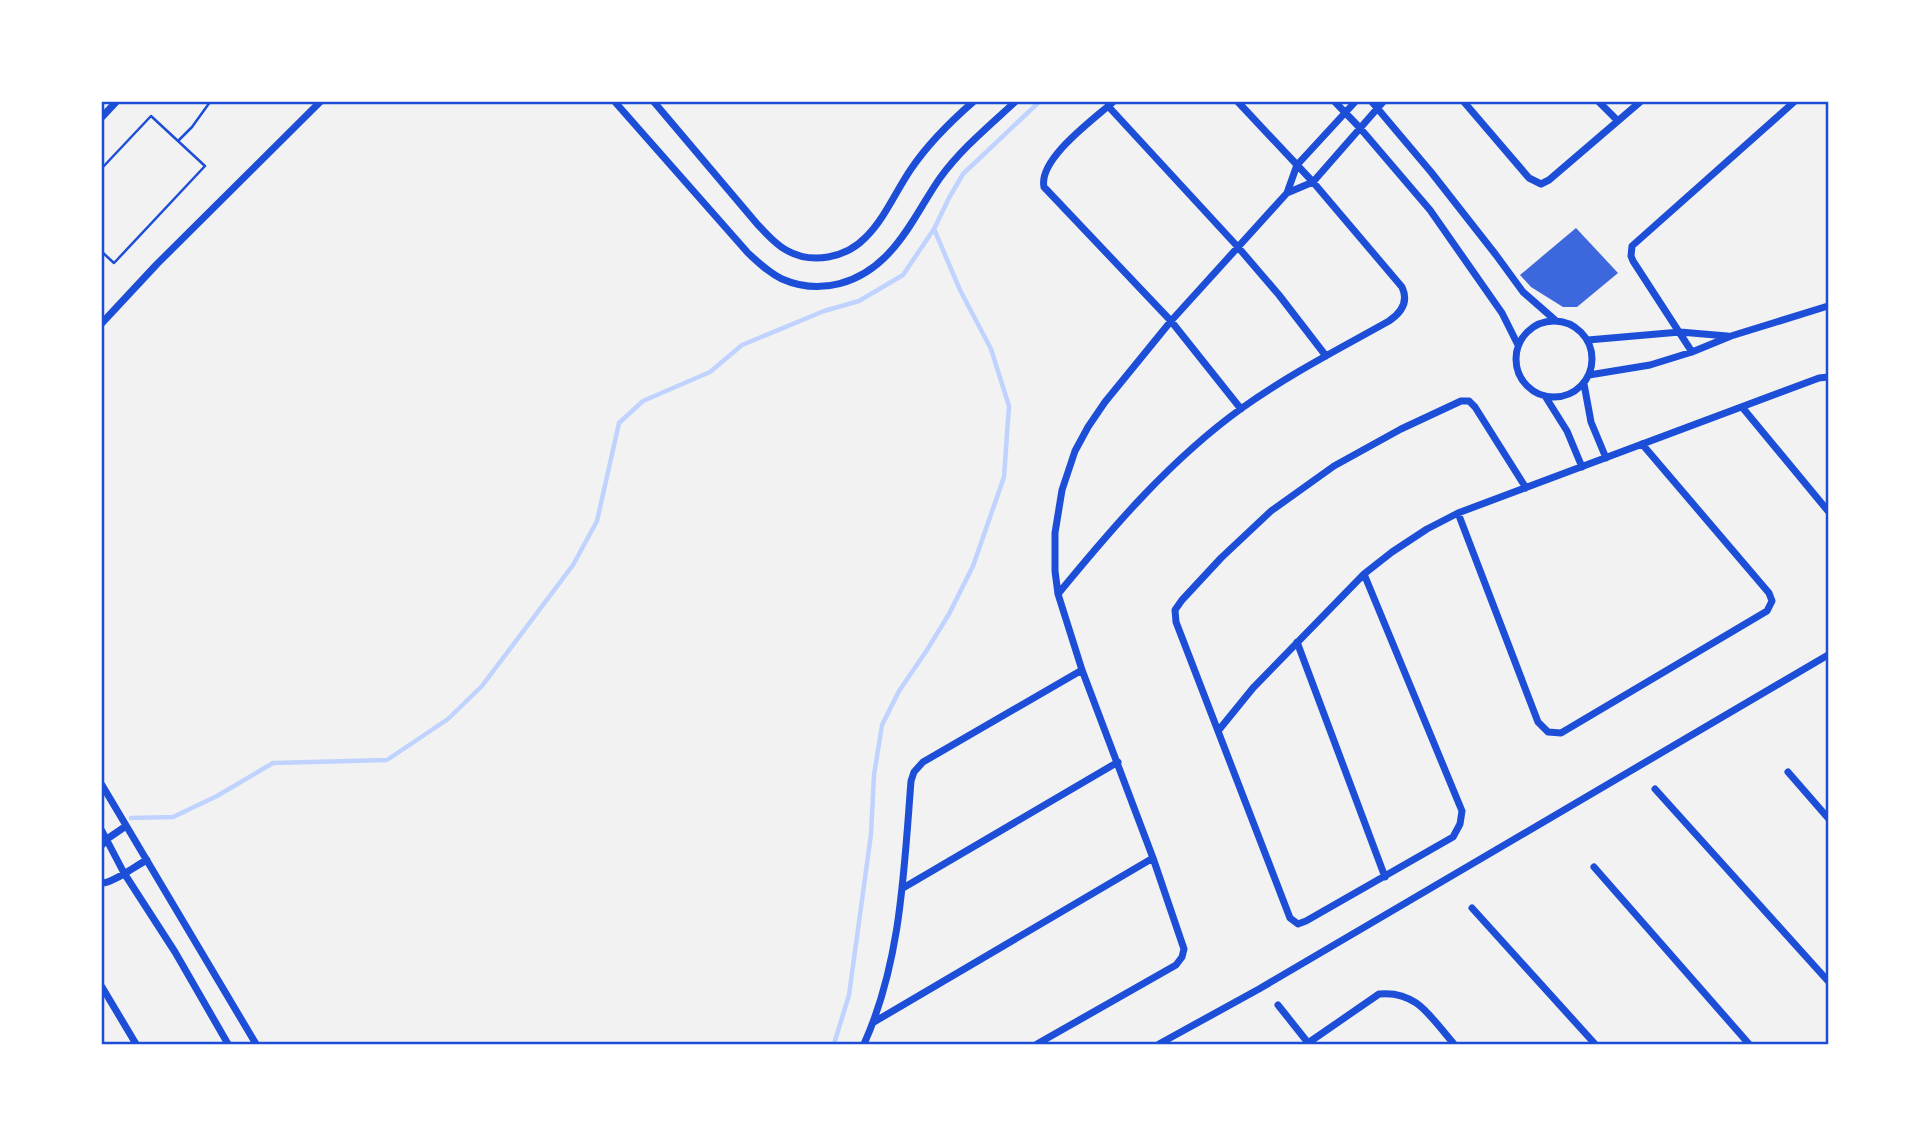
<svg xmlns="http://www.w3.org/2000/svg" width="1930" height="1146" viewBox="0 0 1930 1146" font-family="Rubik,sans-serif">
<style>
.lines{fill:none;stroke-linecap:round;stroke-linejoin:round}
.stream{stroke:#bfd3fe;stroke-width:4.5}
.building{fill:#3d67dc}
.path{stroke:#1d4ed8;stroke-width:2.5}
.minor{stroke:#1d4ed8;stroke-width:7}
.neatline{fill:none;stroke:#1d4ed8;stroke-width:2.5}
</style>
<rect width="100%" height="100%" fill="#f2f2f2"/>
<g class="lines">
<path class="stream" d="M131,818L173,817L217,796L273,763L387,760L448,719L482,686L573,565L597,521L619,423L643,401L710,372L742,345L824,311L859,301L903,275L934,229L949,198L963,174L1039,102
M834,1044L849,995L871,834L874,775L882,725L899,691L927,650L949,614L973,566L1004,477L1009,406L991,349L960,290L934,229"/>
</g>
<path class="building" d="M1576,228L1618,273L1577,307H1563L1531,287L1520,275Z"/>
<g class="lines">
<path class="path" d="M178,141L192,127L210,102
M102,168L151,116L205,166L114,263L102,252"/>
<path class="minor" d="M615,102L748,253C759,263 769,273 782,279C821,296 861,283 889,253C910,231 923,202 940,178C961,149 989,126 1015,102
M654,102L758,225C767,234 775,244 786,250C812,265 846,258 866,237C885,218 896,191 911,169C928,144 950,122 973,102
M1113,102C1094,119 1038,159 1044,187L1171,321L1241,409
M1335,102L1360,128L1430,210L1502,313L1518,345
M1372,102L1431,172L1496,255L1523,292L1555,320
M1464,102L1529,178L1541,184L1549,180L1640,102
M1599,102L1618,121
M1108,106L1237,246L1279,295L1326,356
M102,117L116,102
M1287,193L1313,182L1383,102
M1516 359a38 38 0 1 1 76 0a38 38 0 1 1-76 0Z
M102,323L157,264L320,102
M1588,340L1680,332L1727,336
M1692,352L1633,261L1631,256L1632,246L1794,102
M1589,375L1650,365L1692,352L1731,336L1828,306
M1584,384L1591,422L1606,458
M1545,396L1567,431L1582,467
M1742,407L1828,511
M1458,513L1538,722L1548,732L1561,733L1767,611L1772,601L1769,593L1642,444
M1364,574L1462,811L1460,824L1453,837L1306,921L1298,924L1290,918L1176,622L1175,610L1182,600L1221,558L1271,511L1334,466L1401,429L1461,401H1469L1475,407L1526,488
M1058,594C1113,527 1171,459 1242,408C1288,375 1339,349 1389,321C1401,313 1409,302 1402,287L1313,182L1238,102
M1297,642L1385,877
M1218,731L1253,688L1364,574L1392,552L1427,529L1458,513L1819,378L1828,377
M1788,772L1828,818
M102,785L256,1044
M1655,789L1828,981
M102,831L124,873L175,952L228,1044
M102,845L107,839L126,826
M1594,867L1749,1044
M102,883C113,883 135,866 147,860
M903,888L1118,762
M1472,908L1595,1044
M102,987L136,1044
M1278,1005L1309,1044
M874,1022L1153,858
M1308,1043L1379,994C1417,990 1431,1018 1454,1044
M864,1044C901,962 904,870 911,781L914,772L923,762L1082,670
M1037,1044L1176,965L1182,957L1184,949L1153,858L1082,670L1058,594L1055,571V533L1062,490L1075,451L1088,427L1105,402L1171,321L1287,193L1297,165L1355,102
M1159,1044L1259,989L1828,655"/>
</g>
<rect width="1930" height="1146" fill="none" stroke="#ffffff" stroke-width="206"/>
<rect x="103" y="103" width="1724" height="940" class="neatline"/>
</svg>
